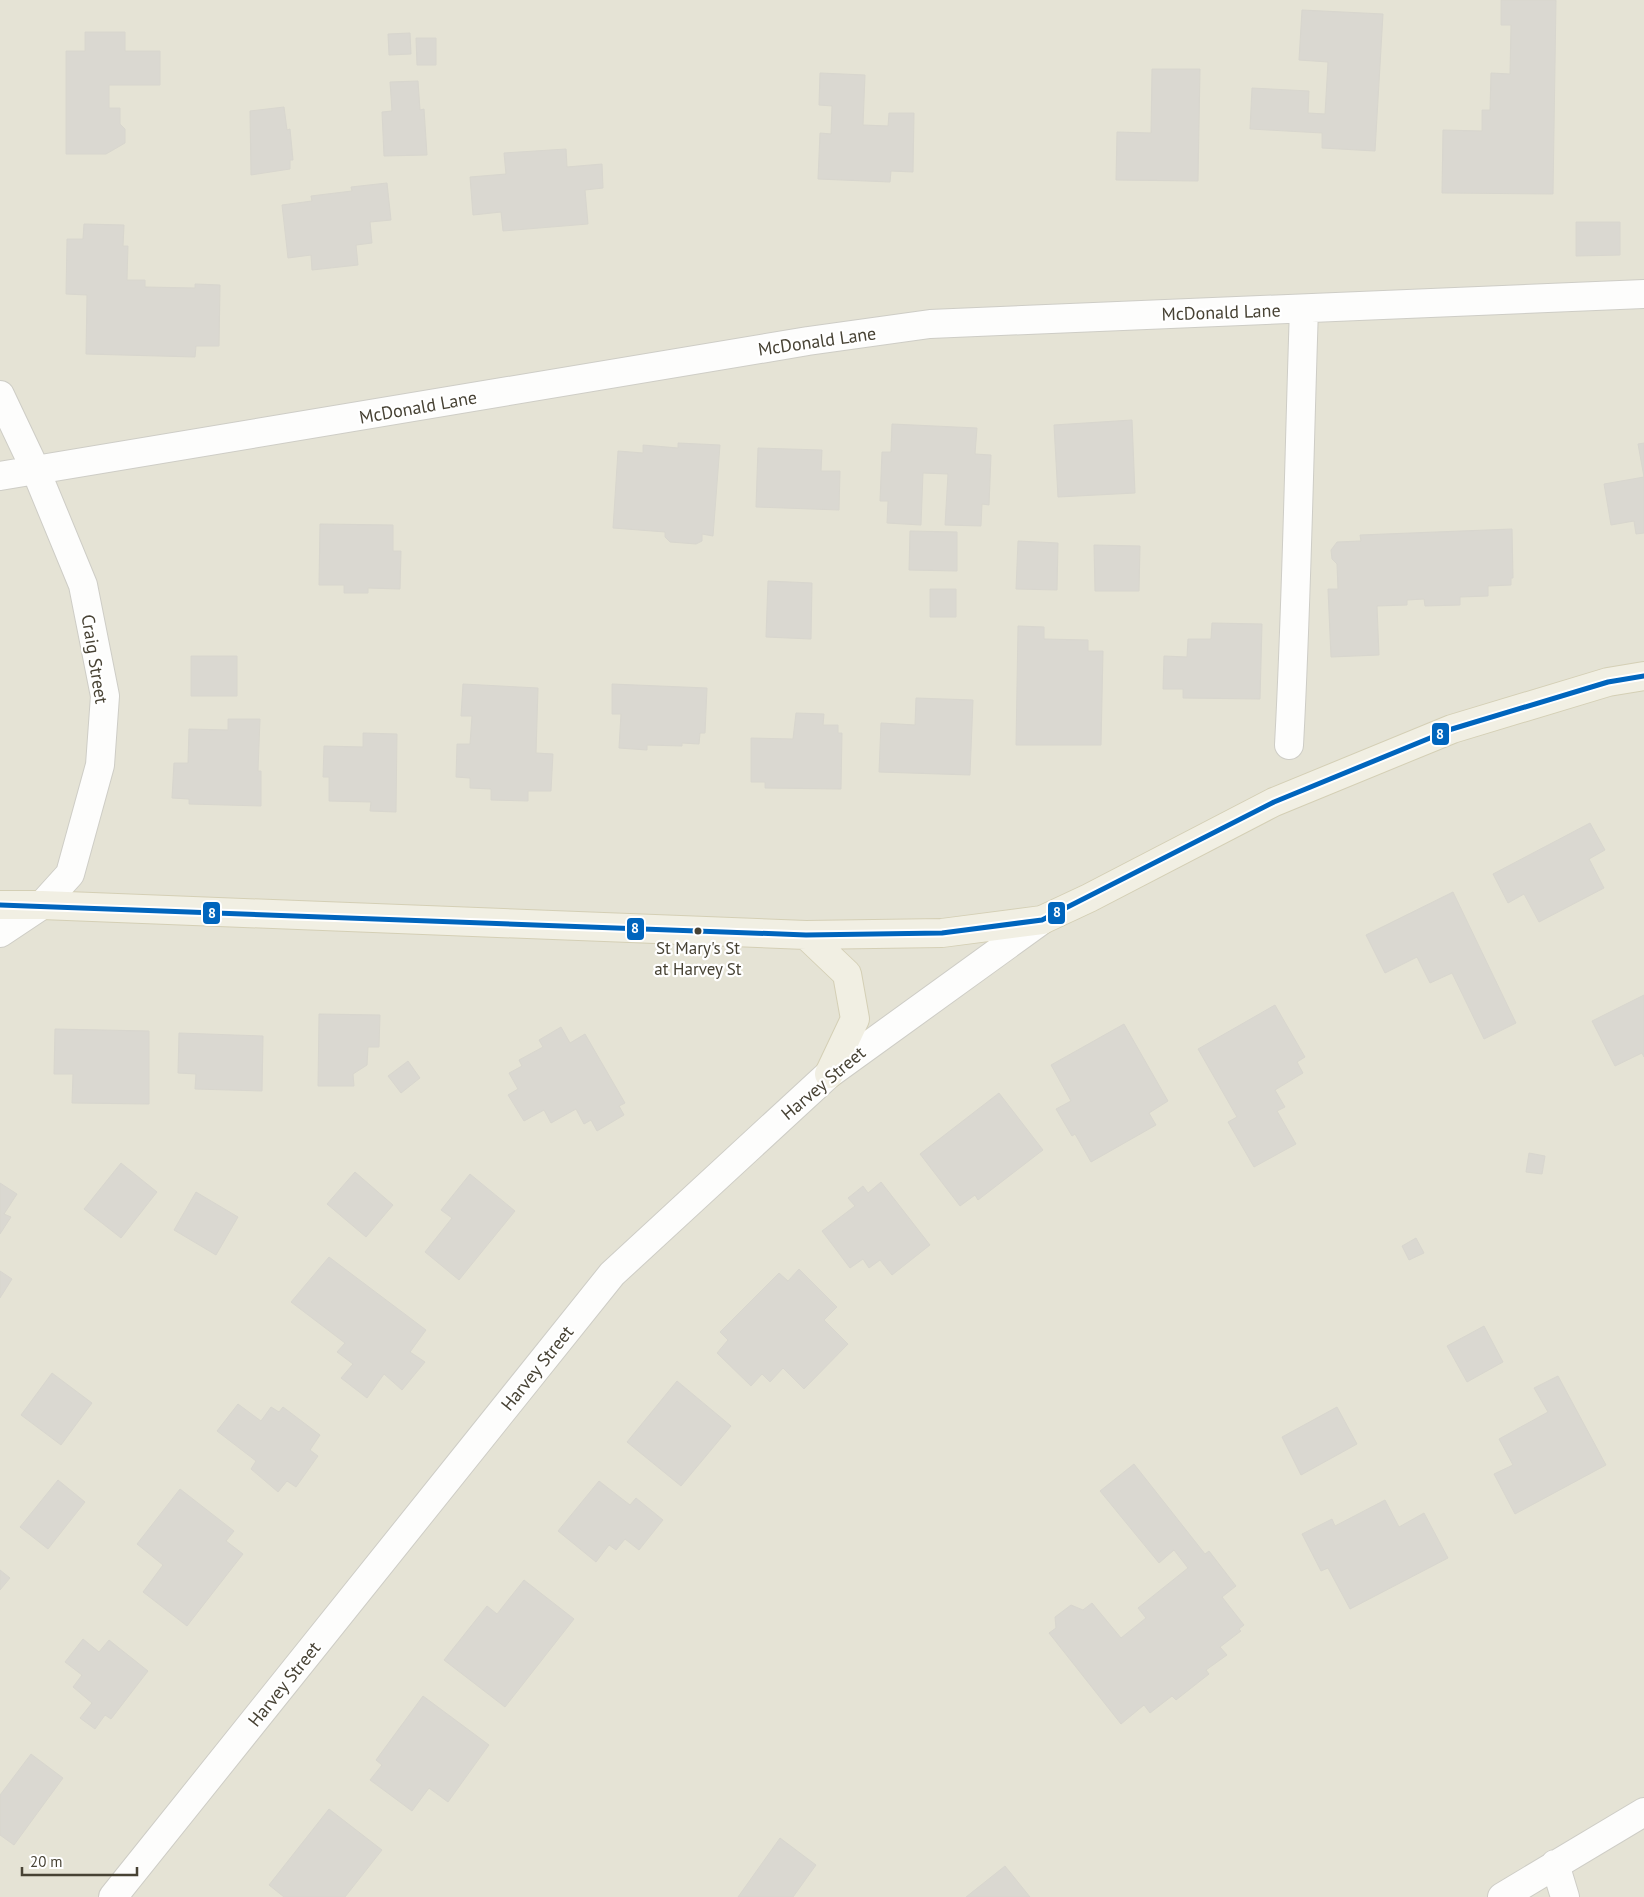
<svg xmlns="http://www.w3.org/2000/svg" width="1644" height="1897" viewBox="0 0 1644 1897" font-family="'PT Sans',sans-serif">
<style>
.residential{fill:#e5e3d5}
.building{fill:#dad8d1;stroke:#d8d6ce}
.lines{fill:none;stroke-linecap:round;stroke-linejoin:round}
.minor-casing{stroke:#cecdc6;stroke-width:30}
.major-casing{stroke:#d4cfb5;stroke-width:30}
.minor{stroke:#fdfdfc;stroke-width:28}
.major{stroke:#f1efe3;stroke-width:28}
.bus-1-casing{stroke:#fff;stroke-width:9}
.bus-1{stroke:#0065bd;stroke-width:5}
.bus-dot{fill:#474234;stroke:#fff;stroke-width:2}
.labels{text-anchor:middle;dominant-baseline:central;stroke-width:4.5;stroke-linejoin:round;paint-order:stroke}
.bus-label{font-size:17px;fill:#474234;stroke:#fff}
.street-label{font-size:18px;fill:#474234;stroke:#fff}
.line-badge{stroke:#fff;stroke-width:2}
.badge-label{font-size:14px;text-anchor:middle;font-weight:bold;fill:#fff}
</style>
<rect width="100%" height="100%" fill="#f0efe8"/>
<path class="residential" d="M0,0H1644V1897H0Z"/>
<path class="building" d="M1501,0H1556L1553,194L1442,193L1443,130L1482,131V110H1490L1491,73L1510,74L1511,25H1501Z
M1302,10L1383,14L1375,151L1322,148V133L1250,129L1252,88L1309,91L1308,113L1325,114L1328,62L1299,60Z
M85,32H125V51H160V85H109V108H120V124L125,129V143L106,154H66V51H85Z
M410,33L411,54L389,55L388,34Z
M416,38H436V65H417Z
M1152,69H1200L1198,181L1116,180L1117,132L1151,133Z
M820,73L865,75L863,125L888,126L889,113H914L913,172L891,171L890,182L818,179L820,133L831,134L832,106L819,105Z
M418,81L420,110L424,109L427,155L384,156L382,112L392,111L390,82Z
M284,107L287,130L290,129L293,160H290V169L251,175L250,111Z
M566,149L567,167L602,164L603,188L585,190L588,224L503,231L501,212L473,215L470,177L506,174L504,153Z
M387,183L391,220L370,222L372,243L356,245L358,265L312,270L311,255L288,258L282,205L312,201L311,196L352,191L351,187Z
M1576,222H1620V255L1576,256Z
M84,224L124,225L123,246H128L127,280H145V287L195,288V284L220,285L219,346H196L195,357L86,354L87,295L66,294L67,239H83Z
M1132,420L1135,493L1058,497L1054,425Z
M892,424L977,428L975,454L991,455L989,505L982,504L981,526L945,525L948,474L923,473L921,525L887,523L888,501H880L882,452H891Z
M678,443L720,445L713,536L702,534V541L696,544L670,542L665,537V532L613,528L618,451L643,453V445L678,448Z
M1644,443V533L1636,534L1634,521L1611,525L1604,484L1644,477L1638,444Z
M758,448L822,450L821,471H840L839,510L756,507Z
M320,524L393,525V551H401L400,589L368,588V593H344V585H319Z
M1512,529L1513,578H1511V585L1488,586V596L1460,597V605L1425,606L1424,599L1407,600V605L1377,606L1379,655L1331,657L1328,589H1338L1337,564L1332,559L1331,550L1337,542L1361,541L1360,535Z
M910,531L957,532V571L909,570Z
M1018,541L1058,543L1057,590L1016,589Z
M1094,545L1140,546L1139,591H1095Z
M768,581L812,583L811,639L766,637Z
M930,589H956V617H930Z
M1212,623L1262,624L1260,699L1183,698V689H1163L1164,656L1187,657L1188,639H1211Z
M1018,626L1044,627V639L1088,640V651H1103L1101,745H1016Z
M191,656H237V696H191Z
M463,684L538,688L536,753L553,754L551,791H528V801L491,800V789L470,788V778L456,777L457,744H470L472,716H461Z
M612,684L707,688L705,733H700L699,744L682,743V746L647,745V750L619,748L621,714H612Z
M916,698L973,700L970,775L879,772L881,723L915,725Z
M796,713L824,714L823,725H838V733H842L841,789L765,788V782H751V738L793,739Z
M228,719H260L258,771H261V806L189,804V799L172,798L174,763H188L189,729L228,730Z
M363,733L397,734L396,812L370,811L371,802L329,801V777H323L324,746L363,747Z
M1590,823L1605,850L1589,859L1604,888L1539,922L1524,894L1508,903L1493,874Z
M1453,892L1516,1023L1484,1039L1452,973L1430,983L1417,957L1385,973L1366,935Z
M1644,995V1057L1642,1053L1615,1066L1592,1021Z
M1275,1005L1305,1057L1297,1062L1303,1073L1275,1090L1285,1107L1277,1111L1296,1144L1254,1167L1228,1122L1237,1117L1198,1049Z
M319,1014L380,1015L379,1047H368L367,1065L353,1074L354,1086H318Z
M1124,1024L1168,1101L1149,1113L1156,1125L1091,1162L1075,1134L1072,1136L1056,1109L1071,1101L1051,1065Z
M561,1027L570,1043L585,1034L625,1103L619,1106L624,1115L597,1131L591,1120L584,1124L576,1109L551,1123L544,1110L524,1121L508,1095L518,1089L509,1073L522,1066L519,1060L543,1047L539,1040Z
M55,1029L149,1031V1104L72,1103L73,1074H54Z
M179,1033L263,1036L262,1091L195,1089L196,1074L178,1073Z
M408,1061L420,1078L401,1093L388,1076Z
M999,1093L1043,1150L978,1200L975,1195L960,1206L920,1154Z
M1529,1153L1545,1156L1542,1174L1526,1172Z
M121,1163L157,1192L121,1238L84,1209Z
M355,1172L393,1205L366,1237L327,1204Z
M470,1174L515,1211L459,1280L425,1252L452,1218L441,1210Z
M881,1182L930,1245L892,1275L880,1260L869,1268L863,1259L850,1268L822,1231L855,1206L848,1198L863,1186L868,1193Z
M0,1183L17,1194L4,1214L11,1217L0,1234Z
M196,1192L238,1217L216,1255L174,1230Z
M1416,1238L1424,1253L1409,1260L1402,1246Z
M329,1257L426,1330L410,1352L425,1362L402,1390L384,1374L367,1398L341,1378L353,1364L337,1352L345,1343L291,1302Z
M799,1269L837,1307L824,1320L848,1344L804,1389L783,1368L770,1382L762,1374L751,1386L717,1353L728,1340L720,1332L779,1273L788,1281Z
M0,1271L12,1279L0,1298Z
M1484,1326L1503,1362L1467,1382L1447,1346Z
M52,1373L92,1403L61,1445L21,1415Z
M1558,1376L1606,1465L1515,1514L1494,1474L1513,1465L1499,1439L1548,1412L1534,1388Z
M677,1381L731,1426L681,1486L627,1442Z
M238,1404L261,1421L271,1407L279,1412L283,1407L320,1435L310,1450L318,1456L296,1487L287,1481L278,1492L251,1469L256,1461L217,1431Z
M1337,1407L1357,1444L1301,1475L1282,1437Z
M1134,1464L1205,1554L1209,1551L1236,1586L1222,1597L1244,1625L1239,1629L1241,1631L1220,1647L1227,1655L1206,1670L1209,1674L1176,1700L1172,1696L1150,1713L1144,1705L1121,1724L1049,1633L1056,1628L1055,1617L1071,1605L1083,1610L1092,1603L1121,1638L1146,1618L1138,1608L1188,1568L1174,1550L1159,1563L1100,1491Z
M58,1480L85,1502L48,1549L20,1527Z
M599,1481L630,1505L636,1498L663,1520L639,1550L625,1539L616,1550L609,1545L596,1562L558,1531Z
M180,1489L234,1531L226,1541L243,1554L187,1626L143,1592L163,1565L137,1544Z
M1385,1500L1399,1527L1424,1513L1448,1558L1350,1609L1328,1568L1321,1571L1302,1534L1332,1519L1335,1526Z
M0,1570L10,1578L0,1590Z
M524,1580L574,1619L505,1707L444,1660L487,1606L497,1614Z
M83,1639L99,1652L109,1640L148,1671L111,1719L105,1715L95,1729L80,1718L92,1703L73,1687L82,1675L65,1662Z
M423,1696L489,1745L448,1802L429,1788L412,1811L370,1780L382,1765L376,1760Z
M31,1754L63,1778L14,1845L0,1835V1795Z
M329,1809L382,1850L345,1897H284L269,1885Z
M780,1838L816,1865L793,1897H738Z
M1005,1866L1030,1897H966Z"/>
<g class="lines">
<g class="minor-casing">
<path id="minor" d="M0,395L36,471L83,585L105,696L100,765L70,874L42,905L0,933
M0,476L808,341L930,324L1644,294
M1289,745C1297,599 1299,454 1304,309
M1555,1864L1565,1897
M113,1897L612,1274L829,1074L1042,920
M1502,1897L1644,1812"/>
</g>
<g class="major-casing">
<path id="major" d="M0,905H42L806,935L942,933L1042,920L1089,898L1274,802L1452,729L1608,682L1644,676
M806,935L847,974L855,1019L829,1074"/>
</g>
<use href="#minor" class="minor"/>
<use href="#major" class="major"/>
<g class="bus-1-casing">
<path id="bus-1" d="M0,905L806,935L942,933L1042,920L1274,802L1452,729L1608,682L1644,676"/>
</g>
<use href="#bus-1" class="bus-1"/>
</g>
<circle class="bus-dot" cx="698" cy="931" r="4.5"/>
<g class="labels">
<g class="bus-label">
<text x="698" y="948">St Mary's St<tspan x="698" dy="21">at Harvey St</tspan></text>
</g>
<g class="street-label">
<text transform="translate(1221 312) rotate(-2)">McDonald Lane</text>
<text transform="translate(817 341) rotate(-8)">McDonald Lane</text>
<text transform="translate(418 407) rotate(-10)">McDonald Lane</text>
<text transform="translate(95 659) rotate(81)">Craig Street</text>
<text transform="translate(823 1083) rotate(-40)">Harvey Street</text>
<text transform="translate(537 1368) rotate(-51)">Harvey Street</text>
<text transform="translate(284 1684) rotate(-51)">Harvey Street</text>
</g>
</g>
<g class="line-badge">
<rect x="1431" y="722" width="19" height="24" rx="5" fill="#0065bd"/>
<rect x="1047" y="901" width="19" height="24" rx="5" fill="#0065bd"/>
<rect x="202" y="901" width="19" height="24" rx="5" fill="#0065bd"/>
<rect x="626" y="917" width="19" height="24" rx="5" fill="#0065bd"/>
</g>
<g class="badge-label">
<text x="1440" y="739">8</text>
<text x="1057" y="917">8</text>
<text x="212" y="918">8</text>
<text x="635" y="933">8</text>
</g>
<path d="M22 1867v8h115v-8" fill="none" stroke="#474234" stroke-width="2.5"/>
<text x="30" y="1867" font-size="15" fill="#474234" stroke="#ffffff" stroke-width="4" paint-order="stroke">20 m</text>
</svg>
